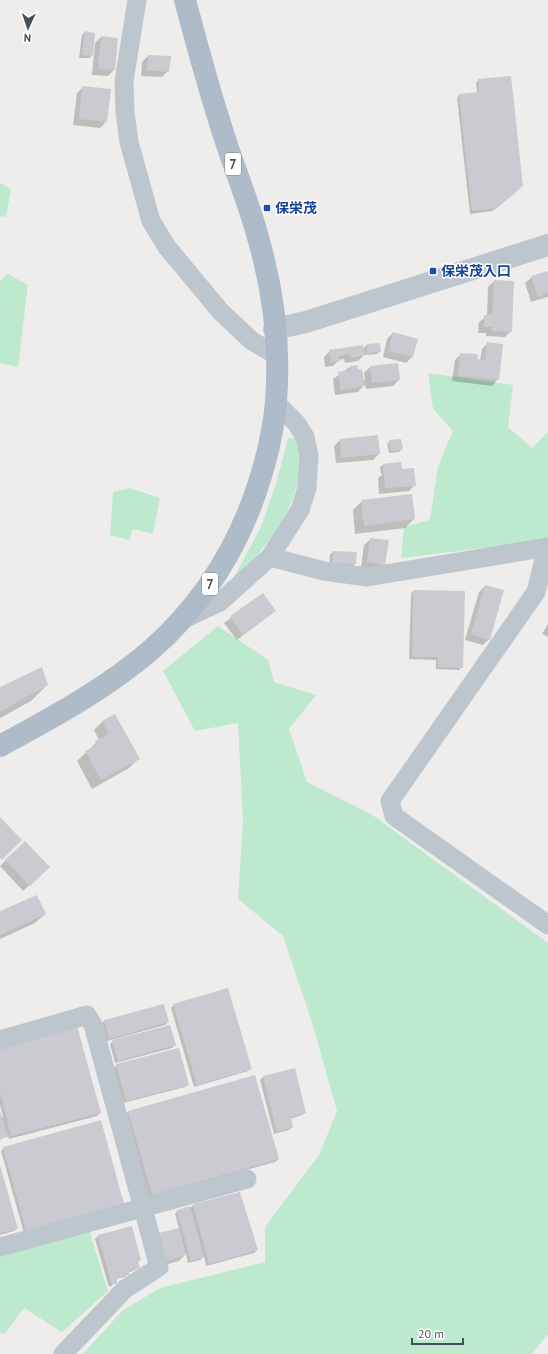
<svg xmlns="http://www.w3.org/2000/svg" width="548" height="1354" viewBox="0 0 548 1354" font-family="'PT Sans','Noto Sans JP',sans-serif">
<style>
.green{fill:#bdeacf}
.shadow{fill:#0003}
.building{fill:#cacbd1}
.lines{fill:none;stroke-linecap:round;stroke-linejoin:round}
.minor{stroke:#bec6cd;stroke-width:19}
.tertiary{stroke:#bec6cd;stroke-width:22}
.primary{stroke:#aebbc9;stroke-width:22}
.transit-dot{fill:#1a4fb4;stroke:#fff;stroke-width:1.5}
.labels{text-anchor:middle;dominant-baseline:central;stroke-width:3;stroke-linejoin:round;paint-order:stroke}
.shield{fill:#fff;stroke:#7e848a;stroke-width:1}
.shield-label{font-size:13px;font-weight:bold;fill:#464f58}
.transit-label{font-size:14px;font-weight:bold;fill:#164399;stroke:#fff;text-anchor:start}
</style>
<rect width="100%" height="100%" fill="#efecec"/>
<path class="green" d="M0,183L11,189L6,217L0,216Z
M8,274L28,285L18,367L0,363V281Z
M428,373L513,385L508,427L532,448L548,432V540L401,558L404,527L430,520L438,466L453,431L433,409Z
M288,438L297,439C299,451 301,463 299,476C294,512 261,556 233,579L261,527L276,484Z
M130,488L160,498L153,534L133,529L129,540L110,535L113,492Z
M218,626L268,660L274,682L316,695L289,729L307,782L371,814L548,943V1334L532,1354H83L122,1311L160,1288L265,1262V1227L319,1155L337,1111L311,1019L283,936L238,899L243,821L238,723L195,731L163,671Z
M89,1230L108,1291L62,1332L24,1308L5,1334L0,1333V1255Z"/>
<path class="shadow" d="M85,32L92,56L89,58H79L82,35Z
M101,37L116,39L114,70L108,76L92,75L95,43Z
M148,56L168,71L162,77L141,76L142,62Z
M479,80L519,189L493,211L470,214L457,98L459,95L477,93L476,82Z
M83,87L106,122L100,128L73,125L77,93Z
M548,272V297L531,302L525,283L532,277Z
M494,281L511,331L505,337L486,336V333H478L479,322L487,316L488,287Z
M393,333L412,357L406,363L383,357L387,339Z
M488,343L498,379L492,386L452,381L455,360L461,354L480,360L482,349Z
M367,345L380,351L377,354L364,355L358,361L345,363L344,359L339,360L333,366L325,367L324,357L330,351L363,349Z
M397,364L399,380L393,386L366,389L365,384L358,392L335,395L333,379L350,367L363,380H365L364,373L370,367Z
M340,440L379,454L373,460L336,463L334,446Z
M390,441L402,449L399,452L389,453L387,444Z
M383,465L401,470L415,485L409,491L379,494L378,478L383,474H381L380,467Z
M362,501L414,519L405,528L355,534L353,510Z
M371,539L384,564L378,570L361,568L364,545Z
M333,552H356L355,563L353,566L329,565L330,554Z
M485,586L489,639L483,645L465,640L479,592Z
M414,591L462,667L459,670L436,669V660L409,659L411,593Z
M263,594L275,611L237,640L224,623Z
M548,624V637L542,634Z
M47,685L31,701L0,718V688Z
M103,721L138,759L129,768L92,789L77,761L99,740L94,730Z
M24,843L48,867L23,891L0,866Z
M0,912L45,914L35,923L0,939Z
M174,1005L251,1068L248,1071L194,1087L171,1008Z
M105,1020L168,1022L165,1025L107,1041L102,1023Z
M113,1041L175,1045L172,1048L115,1063L110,1044Z
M0,1050L100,1113L97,1116L9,1139L8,1135L0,1140V1113L1,1118L3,1117L0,1105Z
M117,1065L188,1084L185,1087L123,1103L114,1068Z
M263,1077L305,1113L302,1115L290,1119L292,1127L289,1130L274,1134L260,1080Z
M128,1112L278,1159L275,1162L149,1197L126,1114Z
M4,1148L123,1204L24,1233L1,1151Z
M0,1167L17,1228L14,1231L0,1235Z
M193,1205L257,1250L254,1253L206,1266L204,1256L200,1260L188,1263L186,1254L179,1261L161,1266L179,1229L175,1214L177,1211L189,1209Z
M131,1227L140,1260L137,1263L139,1268L128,1273L125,1277L116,1279V1283L109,1287L95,1239L98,1236Z"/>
<path class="building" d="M85,31L95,33L93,56L82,55Z
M101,36L118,38L115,70L98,69Z
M148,55L171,56L169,72L147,70Z
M511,76L523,186L497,208L472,211L459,94L479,92L478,79Z
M82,86L111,89L107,122L79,119Z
M548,271V293L538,297L531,276Z
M494,280L514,281L512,332L492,331V327H484V315H492Z
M393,332L418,339L413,357L388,351Z
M487,342L503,344L499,380L458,376L460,353L478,354L477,359L485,360Z
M380,343L381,352L367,353V344Z
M363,345L365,355L351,358L350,354L339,356L340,361L331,362L329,350Z
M398,363L400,380L372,383L370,366Z
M357,365L358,369H362L365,386L341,390L338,372L351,370L350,366Z
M378,435L380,454L341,458L340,439Z
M401,439L403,449L391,451L389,440Z
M401,462L402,469L414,468L416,486L385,488L383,464Z
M412,494L415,519L364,526L361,500Z
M370,538L389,540L385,565L367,562Z
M333,551L357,552L356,564L332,563Z
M485,585L504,590L490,640L471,634Z
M413,590L465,591L463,668L438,667V657H412Z
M263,593L276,611L243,635L230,616Z
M42,667L48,685L0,712V687Z
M115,714L140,759L101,780L85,751L97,745L95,741L109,734L102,721Z
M0,817L22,840L2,860L0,858Z
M25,841L50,867L30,886L5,860Z
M37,895L46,914L0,935V911Z
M228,988L252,1069L197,1085L173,1004Z
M164,1004L169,1022L109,1039L104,1020Z
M170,1025L176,1045L118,1061L112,1040Z
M77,1026L101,1113L11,1136L0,1092V1049Z
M179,1048L189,1085L126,1101L116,1064Z
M295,1068L306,1113L291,1117L293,1127L277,1132L263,1076Z
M255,1075L279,1159L152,1195L128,1111Z
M0,1111L8,1137L0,1139Z
M101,1120L124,1204L26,1231L3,1147Z
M0,1165L18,1229L0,1233Z
M240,1192L258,1250L209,1264L193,1204Z
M190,1206L204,1257L191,1261L177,1210Z
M132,1226L141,1260L138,1261L140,1268L129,1271V1275L117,1278V1283L112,1285L98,1235Z
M179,1228L186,1255L167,1261L159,1233Z"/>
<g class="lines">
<path class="minor" d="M137,0L124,81L125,112L129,142L151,221L167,247L221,312L252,341L276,355
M547,547L536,592L390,801L394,816L548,925
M270,557L324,571L367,577L548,547
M180,621L220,602L270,557L300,510L307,488L309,456L305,437L297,424L276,403
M0,1040L87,1015L93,1025L159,1267L125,1289L63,1354
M0,1247L247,1179"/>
<path class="tertiary" d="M274,329L306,322L548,245"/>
<path class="primary" d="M0,746C53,717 106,689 152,649C213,595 251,524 269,446C272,431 275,417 276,402C280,350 274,295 260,245C250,204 232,164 220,123C207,83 196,41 185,0"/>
</g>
<g class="transit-dot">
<rect x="263" y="204" width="8" height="8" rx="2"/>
<rect x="429" y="267" width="8" height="8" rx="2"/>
</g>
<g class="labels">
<g class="shield">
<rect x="225" y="153" width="16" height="22" rx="3"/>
<rect x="202" y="573" width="16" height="22" rx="3"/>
</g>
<g class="shield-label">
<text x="233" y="164">7</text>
<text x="210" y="584">7</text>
</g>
<g class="transit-label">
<text x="275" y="208">保栄茂</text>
<text x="441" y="271">保栄茂入口</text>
</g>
</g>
<g transform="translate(28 28) rotate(183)" stroke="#ffffff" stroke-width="3" paint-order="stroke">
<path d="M0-3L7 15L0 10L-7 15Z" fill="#464f58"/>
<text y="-6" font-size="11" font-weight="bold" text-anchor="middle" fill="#464f58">N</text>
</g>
<path d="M412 1338v6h51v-6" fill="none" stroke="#464f58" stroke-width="2"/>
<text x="418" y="1338" font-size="12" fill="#464f58" stroke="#ffffff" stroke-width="3" paint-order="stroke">20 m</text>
</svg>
